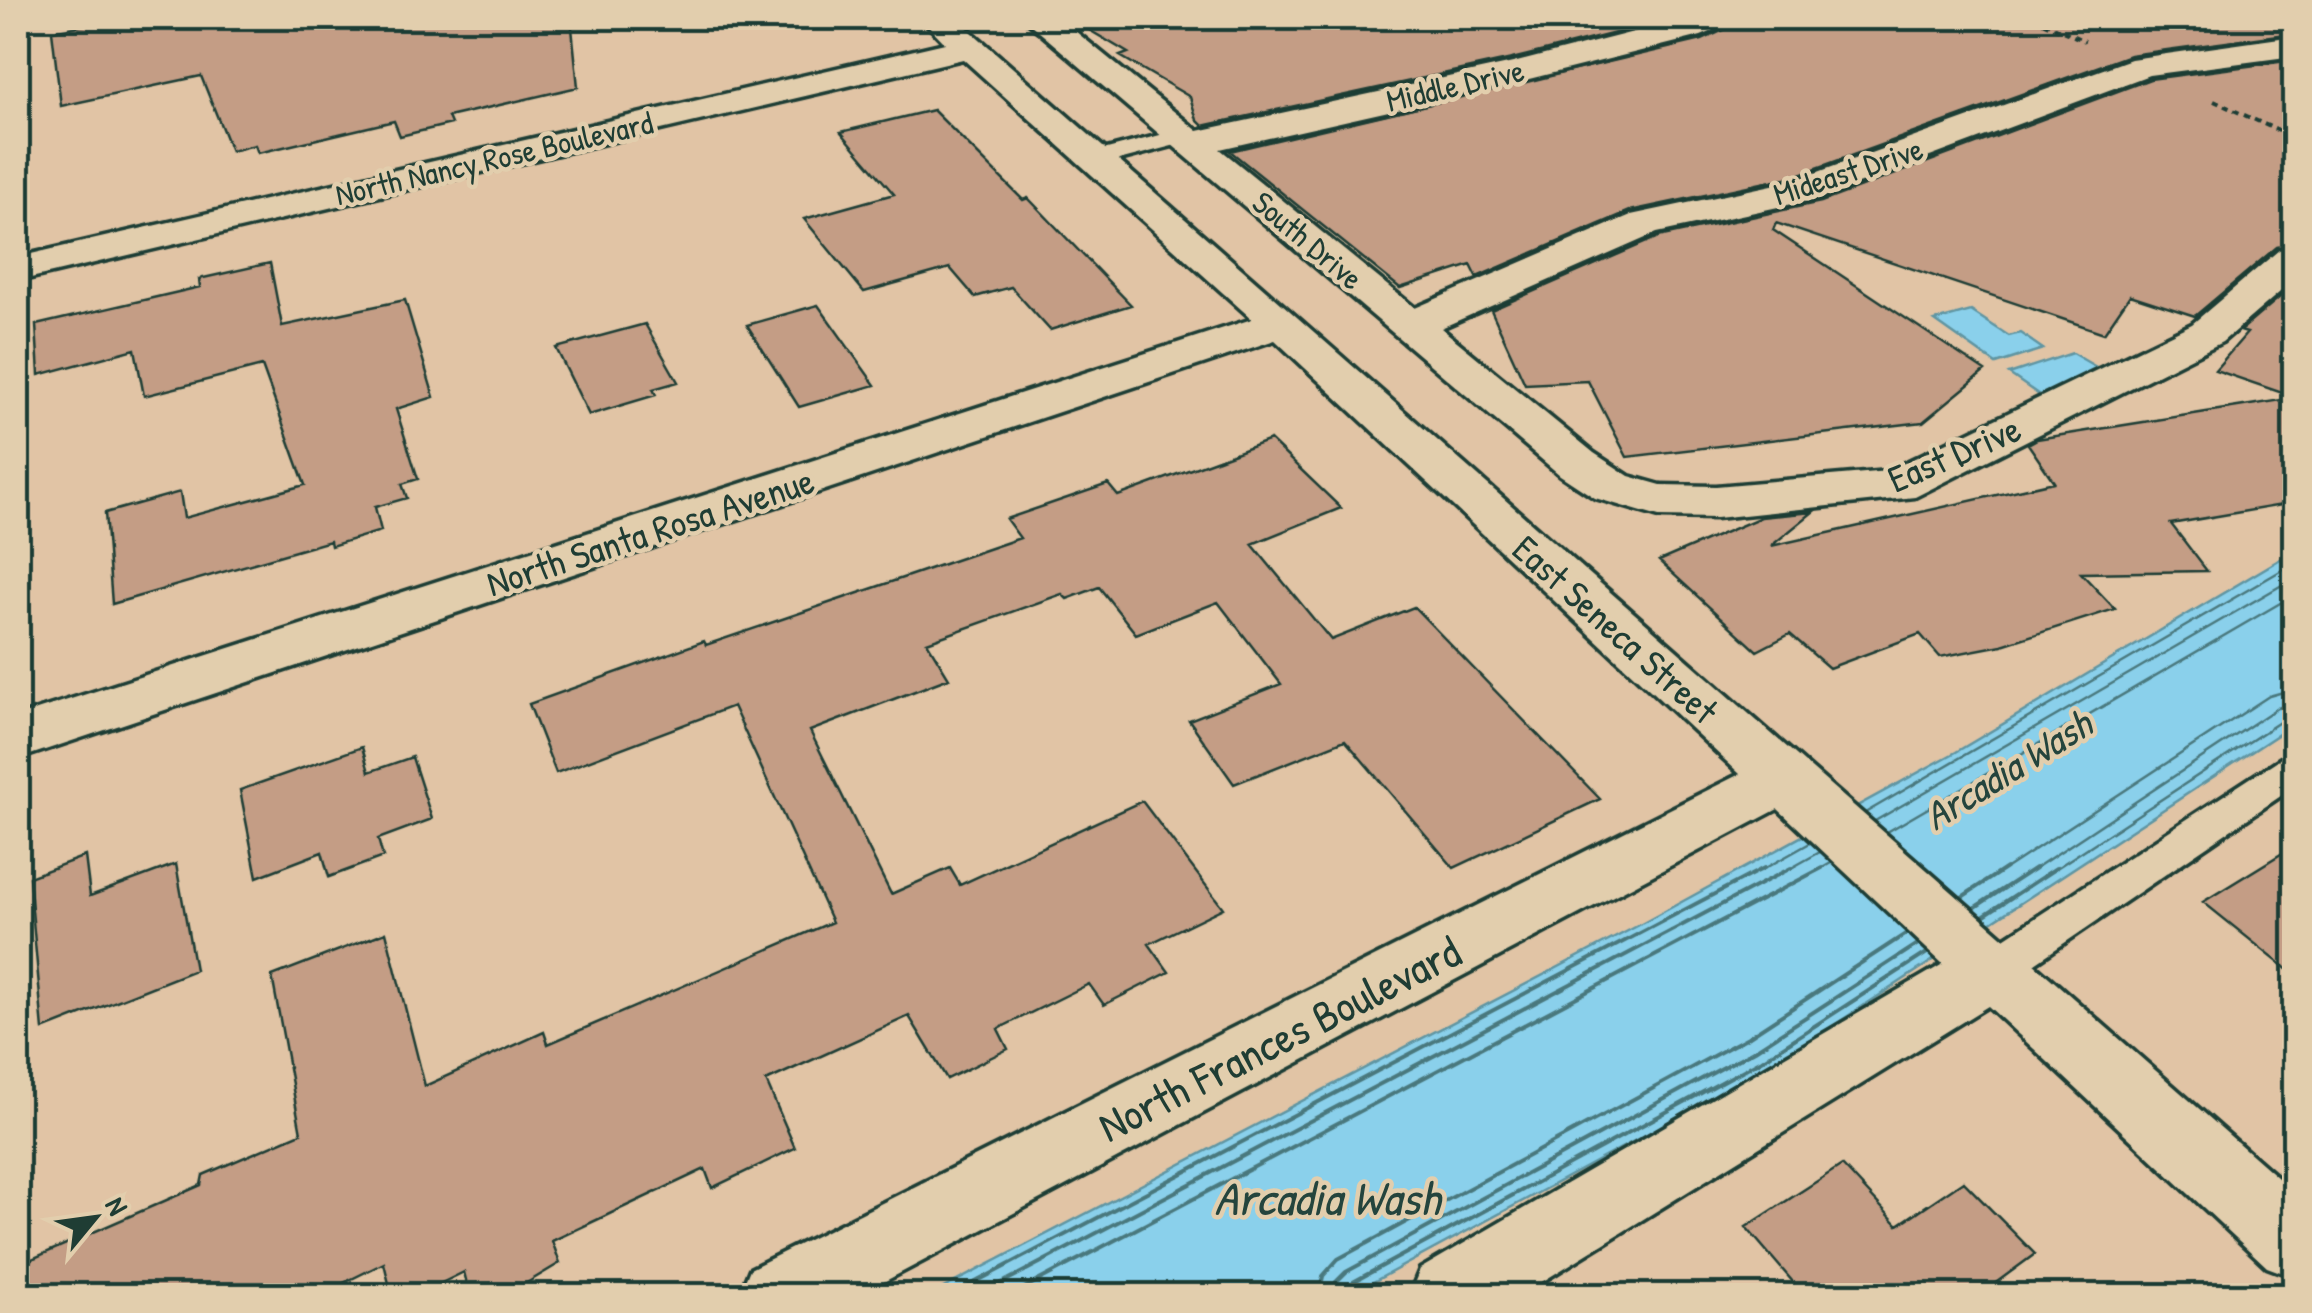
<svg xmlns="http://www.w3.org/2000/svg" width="2312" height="1313" viewBox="0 0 2312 1313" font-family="'Patrick Hand',sans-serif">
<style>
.water{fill:#8ad0eb;stroke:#5f95a2;stroke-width:2.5}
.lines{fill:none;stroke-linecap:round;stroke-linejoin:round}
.shore-far1{stroke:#4a787d;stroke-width:2.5}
.shore{stroke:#4a787d;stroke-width:4}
.building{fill:#c49d85;stroke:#1f3d34;stroke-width:2.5}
.service-casing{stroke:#1f3d34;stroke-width:7}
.minor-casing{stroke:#1f3d34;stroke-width:7}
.path{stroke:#1f3d34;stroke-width:4;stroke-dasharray:6 5;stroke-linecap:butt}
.service{fill:#e2cead;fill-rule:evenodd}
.minor{fill:#e2cead;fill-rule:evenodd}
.labels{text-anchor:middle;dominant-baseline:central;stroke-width:9;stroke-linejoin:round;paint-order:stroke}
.far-street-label{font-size:32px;fill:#1f3d34;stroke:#e2cead}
.street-label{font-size:38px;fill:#1f3d34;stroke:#e2cead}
.water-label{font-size:40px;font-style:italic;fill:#24443d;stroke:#e2cead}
.near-street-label{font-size:45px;fill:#1f3d34;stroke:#e2cead}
.near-water-label{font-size:48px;font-style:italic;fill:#24443d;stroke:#e2cead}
</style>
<rect width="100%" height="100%" fill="#e1c4a5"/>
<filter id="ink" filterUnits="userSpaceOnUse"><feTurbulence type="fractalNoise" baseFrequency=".01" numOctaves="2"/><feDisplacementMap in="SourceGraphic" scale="20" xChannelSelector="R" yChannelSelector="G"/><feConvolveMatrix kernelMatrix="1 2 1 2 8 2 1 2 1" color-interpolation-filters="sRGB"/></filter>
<g filter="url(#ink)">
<path class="water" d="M1971,311L2009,336L2020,333L2043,349L1996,364L1935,321Z
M2072,353L2105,372L2045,399L2009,374Z
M2294,551V724L1767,1069L1349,1295L928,1296L1643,923L1956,752Z"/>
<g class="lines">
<path class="shore-far1" d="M1865,813L2294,563
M1875,821L2294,578
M1887,832L2294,595
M1760,871L1810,843
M1786,871L1820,852
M1817,871L1831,863
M2002,871L2269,696L2294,689
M2031,871L2277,708L2294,704
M2052,871L2284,719L2294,717"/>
<path class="shore" d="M1962,897L2006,868
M1974,908L2035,868
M1983,916L2056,868
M949,1296L1764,868
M977,1296L1791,868
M1009,1296L1822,868
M1319,1296L1323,1276L1338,1259L1748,1037L1907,933
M1334,1296L1336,1282L1346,1272L1755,1050L1918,944
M1347,1296L1353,1282L1762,1060L1927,953"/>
</g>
<path class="building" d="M124,18H571L578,87L448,117L451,124L400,136L394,121L258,153L255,145L231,151L201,76L61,106L52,31Z
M1069,18H1675L1512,59L1203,126L1197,120L1190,97L1120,56L1128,53Z
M1735,18H2294V33L2130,55L1795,176L1630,211L1477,277L1471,265L1400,288L1230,151L1702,40L1728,28Z
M2294,60V244L2277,247L2195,316L2130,295L2104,333L1776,223L1773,230L1985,371L1923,422L1627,457L1588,381L1525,384L1491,310L1658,237L1821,202L2150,79Z
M933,110L1023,200L1028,198L1131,305L1050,330L1011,287L975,297L950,268L864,292L804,219L894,194L841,132Z
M270,263L282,326L405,300L434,397L396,409L418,479L402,484L407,498L375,507L381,531L331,546L330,541L112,604L105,513L180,492L184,518L305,485L262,366L144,396L135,349L39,375L36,325L200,287L199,279Z
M2294,285V397L2215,370L2247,333L2240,331Z
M818,305L875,385L799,407L747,325Z
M645,324L678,382L653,389L656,395L589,415L556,348Z
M2294,398V503L2171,524L2207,571L2081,573L2115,609L2002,645L1940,657L1920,634L1829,668L1790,634L1757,651L1659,561L1761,517L1813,512L1771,546L2054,482L2028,444L2037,439Z
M1270,440L1341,508L1252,544L1331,640L1414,607L1600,799L1454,868L1345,740L1234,784L1189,720L1281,684L1218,602L1136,634L1099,587L1067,599L1062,594L927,642L949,678L810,731L891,894L950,868L960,885L1142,801L1223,908L1149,944L1169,972L1104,1005L1089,984L998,1029L1008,1049L947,1079L909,1016L766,1081L795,1148L712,1188L705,1169L552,1241L560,1263L505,1296H470L464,1272L415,1296H392L384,1263L317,1296H18V1265L201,1185L203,1175L301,1133L272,976L386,932L425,1086L544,1032L548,1044L832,922L733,706L556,773L529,704L704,641L706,645L1020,538L1006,519L1108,484L1118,496Z
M362,747L369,772L412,757L432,819L378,839L383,857L329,877L322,852L257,877L240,790Z
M2294,846V975L2203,902Z
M85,856L90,896L176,864L195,970L43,1030L29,877Z
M1842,1165L1898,1225L1963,1181L2035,1254L1978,1296H1805L1746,1227Z"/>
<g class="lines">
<g class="service-casing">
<path id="service" d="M1183,129L1195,136L1191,141L1096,166L1084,159L1088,154Z
M2294,754V787L2007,982L1992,987L1977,982L1971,969L1977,956L2281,758Z"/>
</g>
<g class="minor-casing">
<path id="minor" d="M921,18H956L2294,1192V1277L2267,1267L1988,1006L1519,1296H1409L1420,1269L1943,964L1778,809L857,1296H739L750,1269L1740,774L1275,340L18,759V716L1252,319L963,59L18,281V257L945,43Z
M1023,18H1059L1198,131L1513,63L1688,18H1731L1727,25L1701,36L1513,83L1220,149L1415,308L1631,215L1796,180L2131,59L2294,36V56L2149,75L1820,198L1657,233L1441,328L1594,453L1629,476L1661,485L1716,486L1888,471L2192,324L2279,250L2294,247V280L2222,342L1915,497L1716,518L1659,517L1595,498L1560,475Z"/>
</g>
<path class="path" d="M2033,18L2085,41
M2214,101L2294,138"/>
<use href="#service" class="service"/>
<use href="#minor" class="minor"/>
</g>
</g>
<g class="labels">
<g class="far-street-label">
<text transform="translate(1455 85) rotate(-13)">Middle Drive</text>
<text transform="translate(494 158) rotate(-13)">North Nancy Rose Boulevard</text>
<text transform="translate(1848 171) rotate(-18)">Mideast Drive</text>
<text transform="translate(1308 240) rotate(40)">South Drive</text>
</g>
<g class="street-label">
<text transform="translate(1954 453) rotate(-23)">East Drive</text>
<text transform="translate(650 531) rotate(-18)">North Santa Rosa Avenue</text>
<text transform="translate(1616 629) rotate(42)">East Seneca Street</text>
</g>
<g class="water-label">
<text transform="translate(2007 769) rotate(-32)">Arcadia Wash</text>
</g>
<g class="near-street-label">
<text transform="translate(1279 1038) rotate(-27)">North Frances Boulevard</text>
</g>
<g class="near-water-label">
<text x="1327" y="1197">Arcadia Wash</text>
</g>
</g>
<rect width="2312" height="1313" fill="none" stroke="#e2cead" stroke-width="60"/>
<rect x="30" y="30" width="2252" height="1253" fill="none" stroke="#1f3d34" stroke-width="4" filter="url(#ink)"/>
<g transform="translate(95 1218) rotate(61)" stroke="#e2cead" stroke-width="8" paint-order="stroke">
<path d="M0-8L18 38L0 25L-18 38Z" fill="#1f3d34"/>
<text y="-15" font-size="28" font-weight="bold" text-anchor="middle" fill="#1f3d34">N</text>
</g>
</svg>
